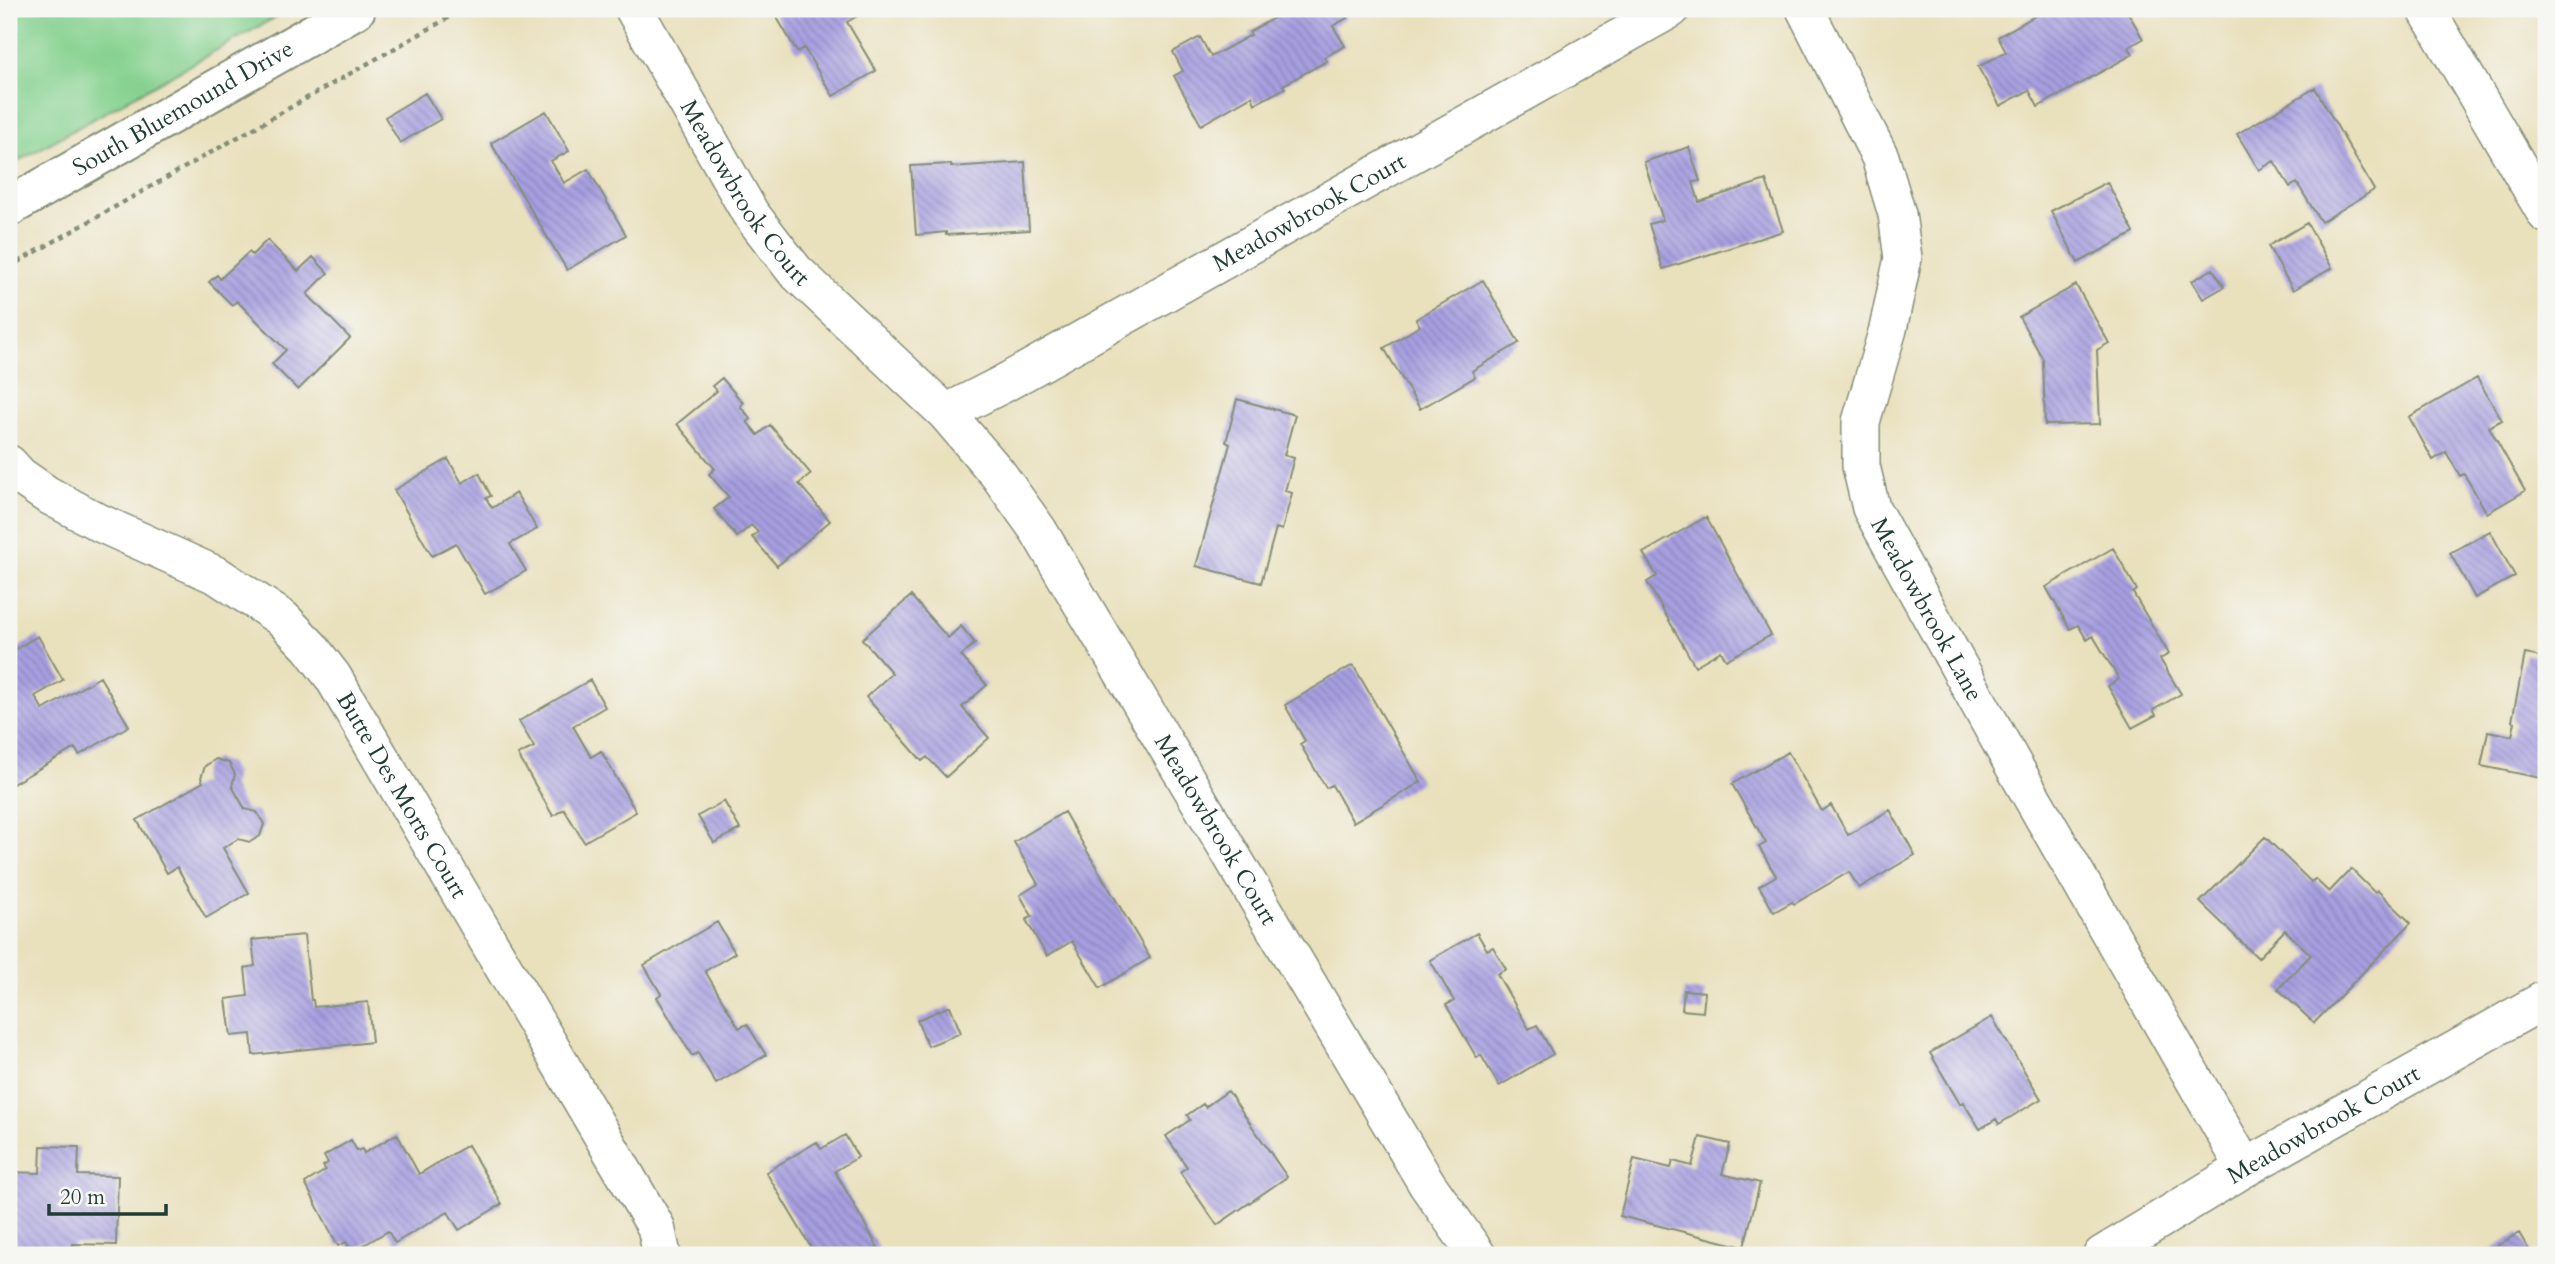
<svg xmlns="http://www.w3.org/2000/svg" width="2555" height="1264" viewBox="0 0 2555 1264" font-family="Cardo,serif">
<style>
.grass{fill:#85d18f;stroke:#528762;stroke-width:2}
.building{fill:url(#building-back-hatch)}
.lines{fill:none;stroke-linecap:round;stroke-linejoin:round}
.minor-casing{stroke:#848e78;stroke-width:40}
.secondary-casing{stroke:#848e78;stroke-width:42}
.path{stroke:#848e78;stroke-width:4.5;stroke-dasharray:5 5;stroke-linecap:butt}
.minor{stroke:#fff;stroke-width:37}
.secondary{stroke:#fff;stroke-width:38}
.labels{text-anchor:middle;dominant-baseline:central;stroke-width:5;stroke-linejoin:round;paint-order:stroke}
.street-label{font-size:24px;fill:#1f3d34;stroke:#f6f6f2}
</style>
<defs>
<pattern id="building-back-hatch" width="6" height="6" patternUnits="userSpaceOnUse" patternTransform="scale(1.75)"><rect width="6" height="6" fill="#a89fe1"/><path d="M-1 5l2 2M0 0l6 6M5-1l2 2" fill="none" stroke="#8883b7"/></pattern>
</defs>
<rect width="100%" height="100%" fill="#f6f6f2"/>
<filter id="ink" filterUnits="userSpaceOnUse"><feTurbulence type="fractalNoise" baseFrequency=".0143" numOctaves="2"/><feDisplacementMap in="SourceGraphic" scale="14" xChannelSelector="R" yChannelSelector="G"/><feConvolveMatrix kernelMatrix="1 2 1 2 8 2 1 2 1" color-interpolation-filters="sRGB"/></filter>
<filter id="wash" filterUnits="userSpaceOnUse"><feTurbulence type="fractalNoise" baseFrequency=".00686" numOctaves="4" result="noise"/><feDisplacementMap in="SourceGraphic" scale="28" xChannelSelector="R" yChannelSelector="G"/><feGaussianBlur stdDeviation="1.57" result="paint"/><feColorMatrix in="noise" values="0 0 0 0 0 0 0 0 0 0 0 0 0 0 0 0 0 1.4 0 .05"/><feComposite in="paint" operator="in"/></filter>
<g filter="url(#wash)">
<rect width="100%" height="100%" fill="#e9e0bc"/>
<path class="grass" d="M9,9H290L9,166Z"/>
<g id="blocks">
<path class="building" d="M772,9H860L862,13L847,22L876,71L833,96L804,48L797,52Z
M1290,9H1342L1347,18L1333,26L1345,46L1324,57L1327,61L1283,85L1285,88L1255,104L1252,96L1201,125L1174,76L1183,71L1173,52L1200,37L1211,57L1251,35L1249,32Z
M2047,9H2126L2143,39L2129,47L2133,54L2038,107L2029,90L2000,106L1978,67L2006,52L1998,37Z
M2315,88L2374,190L2321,222L2297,183L2290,187L2274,161L2259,170L2237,134Z
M425,93L441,119L400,143L385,117Z
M546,111L569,151L551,161L564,183L588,169L626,235L567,270L491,143Z
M1689,147L1700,181L1693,182L1699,202L1766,180L1783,231L1663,269L1649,224L1663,220L1644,162Z
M1025,162L1029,230L946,235V232L916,235L911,166L951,164V167Z
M2107,182L2134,233L2078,263L2051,211Z
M2307,223L2332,268L2293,290L2268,246Z
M267,240L298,271L313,257L328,273L307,294L350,338L298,390L272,364L286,350L237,301L232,305L209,282L217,275L220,279L249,252L252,255Z
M2213,269L2224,287L2203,299L2192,281Z
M1483,280L1519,343L1472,371L1475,377L1420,409L1384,348L1420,326L1416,319Z
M2076,285L2109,343L2097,350L2100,424L2045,425L2043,359L2019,317Z
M722,378L743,403L740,406L751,419L747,422L758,435L770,425L811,474L799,484L830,521L777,566L752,537L758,532L751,525L737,537L714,509L729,497L709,474L715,469L677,424L717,391L712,386Z
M2477,378L2502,420L2489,427L2525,491L2487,513L2464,474L2460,476L2446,452L2433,460L2409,417Z
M1237,399L1295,415L1284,455L1294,458L1285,491L1292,493L1282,530L1276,528L1261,583L1196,566L1230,444L1226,442Z
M448,459L462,483L479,473L491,496L486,498L492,508L516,493L537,529L510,544L526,571L485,594L456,543L432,556L394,490Z
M1706,517L1771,635L1726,660L1721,651L1695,666L1647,582L1657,576L1643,553Z
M2490,531L2515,576L2475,598L2450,553Z
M2113,548L2137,590L2133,593L2169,654L2160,659L2181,694L2153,710L2156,715L2132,728L2108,686L2119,679L2093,636L2087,640L2078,625L2070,629L2046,587Z
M911,596L948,638L961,626L975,643L961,656L987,685L962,707L989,738L946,777L927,757L922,761L866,697L892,673L862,639Z
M38,636L63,680L35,696L43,710L100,677L129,726L79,755L75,748L9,786V653Z
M2525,654L2546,658V779L2481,766L2488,731L2512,736L2515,722L2512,721Z
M1353,665L1421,782L1353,822L1332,785L1326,788L1300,744L1305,741L1285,705Z
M590,680L605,707L573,726L591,757L601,751L636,812L584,842L564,809L553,816L518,755L534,747L519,721Z
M1788,752L1822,811L1831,805L1848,835L1890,810L1915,855L1859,888L1849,872L1794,904L1792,902L1774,912L1759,886L1776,876L1759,847L1766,843L1732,784Z
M216,759L229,763L235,774L232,786L245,809L257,812L264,824L260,836L250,842L238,839L223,848L249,893L206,918L177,867L167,873L137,820L203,782L201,778L205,766Z
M724,801L740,829L714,843L698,816Z
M1064,812L1150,958L1100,988L1072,941L1047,956L1026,920L1032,916L1020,895L1038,884L1014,842Z
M2265,837L2311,882L2315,879L2329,892L2351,869L2375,893L2377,890L2411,923L2314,1023L2278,989L2311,955L2285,930L2258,958L2200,902Z
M717,922L735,953L705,971L739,1028L747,1024L766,1055L716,1084L698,1053L692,1056L657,997L661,994L644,965Z
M1477,933L1487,950L1493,947L1506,969L1497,974L1529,1029L1537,1025L1553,1054L1499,1086L1481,1055L1477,1058L1446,1005L1454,1001L1430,960Z
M304,935L311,1000H313L314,1007L368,1002L372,1042L253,1055L251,1034L231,1036L226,999L248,996L245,968L255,966L252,940Z
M1684,990L1705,992L1703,1012L1682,1010Z
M950,1006L961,1033L928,1046L917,1020Z
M1992,1017L2041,1099L1999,1124L1996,1119L1980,1129L1963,1102L1960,1104L1930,1053Z
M1228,1091L1287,1177L1217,1225L1180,1172L1187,1167L1166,1136L1190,1120L1187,1115L1203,1104L1205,1107Z
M397,1134L419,1174L468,1145L502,1204L459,1230L448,1212L395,1243L388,1231L352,1252L346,1242L338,1246L305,1183L326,1170L323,1166L328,1163L324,1156L351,1140L357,1151L362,1149L364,1153Z
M845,1135L858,1157L835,1171L882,1255H818L814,1248L812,1249L766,1172L817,1142L821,1149Z
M1700,1137L1730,1144L1722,1174L1760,1183L1744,1247L1620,1216L1634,1159L1671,1168L1673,1161L1692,1166Z
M41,1146L79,1147L78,1175L118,1176L116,1245L73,1244V1253L9,1251V1172L40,1173Z
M2519,1233L2532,1255H2481Z"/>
</g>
</g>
<g filter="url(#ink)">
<use href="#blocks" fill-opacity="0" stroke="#848e78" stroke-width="2"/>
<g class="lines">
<g class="minor-casing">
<g id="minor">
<path id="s1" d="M634,9L750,213L795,271L946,413L998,474L1038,530L1427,1184L1477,1255"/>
<path id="s2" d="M1805,9L1880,157L1897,214L1903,258L1888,329L1861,422V466L1871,508L2011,761L2245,1168"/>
<path d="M2426,9L2546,214"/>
<path id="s3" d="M946,413L1003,384L1671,9"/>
<path id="s4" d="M9,464L20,476L46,494L100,523L218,576L283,619L310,647L333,677L656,1227L662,1255"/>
<path id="s5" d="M2102,1255L2245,1168L2546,999"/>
</g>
</g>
<g class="secondary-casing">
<g id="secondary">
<path id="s6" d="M9,207L356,9"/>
</g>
</g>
<path class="path" d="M9,267L464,9"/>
<use href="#minor" class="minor"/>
<use href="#secondary" class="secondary"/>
</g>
</g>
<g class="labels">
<g class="street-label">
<text stroke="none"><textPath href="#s6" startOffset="200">South Bluemound Drive</textPath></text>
<text stroke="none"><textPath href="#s1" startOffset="215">Meadowbrook Court</textPath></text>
<text stroke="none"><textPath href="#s3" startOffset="415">Meadowbrook Court</textPath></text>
<text stroke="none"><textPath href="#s2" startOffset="642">Meadowbrook Lane</textPath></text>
<text stroke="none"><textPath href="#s4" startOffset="530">Butte Des Morts Court</textPath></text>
<text stroke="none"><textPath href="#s1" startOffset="1013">Meadowbrook Court</textPath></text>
<text stroke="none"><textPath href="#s5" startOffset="257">Meadowbrook Court</textPath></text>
</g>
</g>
<rect width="2555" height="1264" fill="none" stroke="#f6f6f2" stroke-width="35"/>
<path d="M49 1204v10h117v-10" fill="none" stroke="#1f3d34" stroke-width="3.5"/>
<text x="60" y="1204" font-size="21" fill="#1f3d34" stroke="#f6f6f2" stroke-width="5" paint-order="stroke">20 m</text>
</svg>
